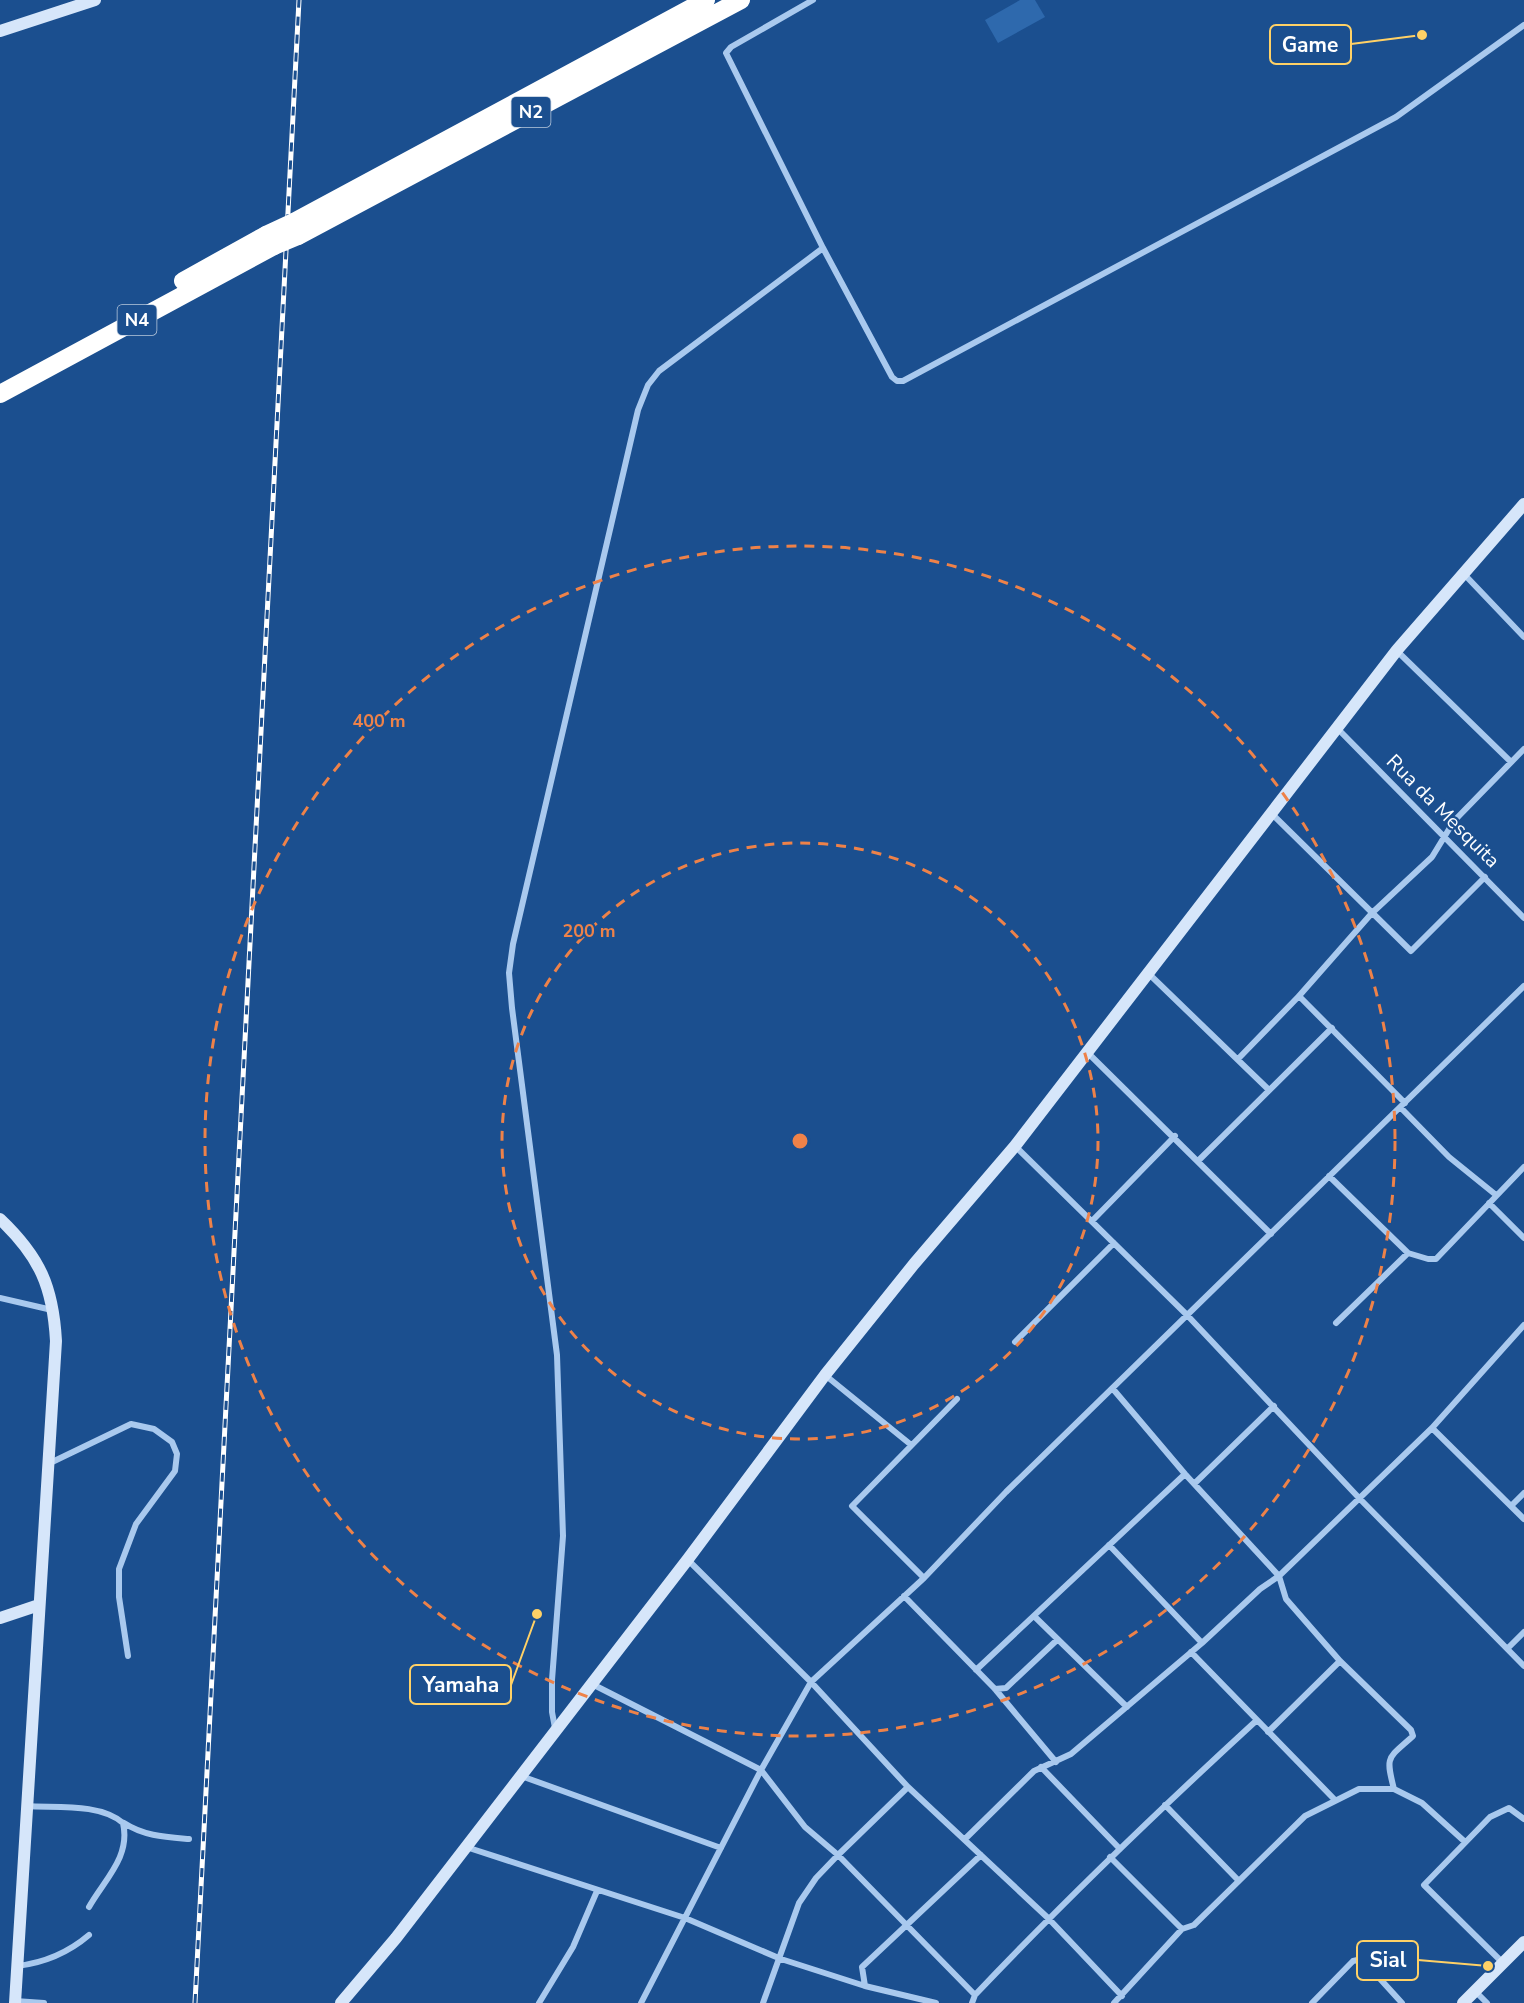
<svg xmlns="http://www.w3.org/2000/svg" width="1524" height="2003" viewBox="0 0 1524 2003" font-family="'Nunito Sans',sans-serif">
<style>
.pitch{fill:#2e69ad}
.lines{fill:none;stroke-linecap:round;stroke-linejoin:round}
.street{stroke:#a9c9ee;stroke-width:6}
.secondary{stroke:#d6e6fa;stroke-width:12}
.highway{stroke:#fff;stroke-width:18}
.rail-casing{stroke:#fff;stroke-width:5}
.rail{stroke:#1b4f8f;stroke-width:3;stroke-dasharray:9;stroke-linecap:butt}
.highway-bridge{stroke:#fff;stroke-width:18}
.ring{fill:none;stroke:#ee8249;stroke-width:3;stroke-dasharray:10 8}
.labels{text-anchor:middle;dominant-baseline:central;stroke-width:4.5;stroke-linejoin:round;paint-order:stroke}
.shield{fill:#1b4f8f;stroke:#bbcadd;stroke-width:1.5}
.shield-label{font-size:18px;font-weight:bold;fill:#fff}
.street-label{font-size:20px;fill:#fff;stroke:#1b4f8f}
.centre{fill:#ee8249;stroke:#1b4f8f;stroke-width:3}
.ring-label{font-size:18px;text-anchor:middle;font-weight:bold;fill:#ee8249;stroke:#1b4f8f;stroke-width:4.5;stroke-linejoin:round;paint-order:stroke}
.leader{fill:none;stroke:#ffd166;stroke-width:2}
.callout-dot{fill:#ffd166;stroke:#1b4f8f;stroke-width:2}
.callout{fill:#1b4f8f;stroke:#ffd166;stroke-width:2}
.callout-label{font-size:21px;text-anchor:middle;font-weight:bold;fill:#fff}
</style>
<rect width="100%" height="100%" fill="#1b4f8f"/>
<path class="pitch" d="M1020,0H1035L1045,17L998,43L985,20Z"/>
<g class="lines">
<path class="street" d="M813,0L731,47L726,53L823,248L892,377L897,381H903L1396,117L1524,25
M1463,573L1524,637
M1397,651L1511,762
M1337,728L1524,918
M1271,813L1411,951L1485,877
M1148,973L1269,1090
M1299,996L1405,1103
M1087,1052L1271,1234
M1238,1059L1299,996L1372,913L1432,857L1454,821L1524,749
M1401,1108L1449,1157L1496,1195
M1015,1146L1187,1315L1360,1499L1524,1666
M1199,1160L1332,1028
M1329,1176L1408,1253L1428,1259H1436L1524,1167
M1489,1203L1524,1238
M1092,1221L1175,1136
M0,1298L52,1310
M1336,1323L1408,1253
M1015,1342L1114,1243
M825,1375L910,1444
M1113,1389L1185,1474L1279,1576L1286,1599L1340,1661L1411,1730L1413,1736C1388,1759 1385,1755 1394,1789H1359L1305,1816L1194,1925L1182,1929L1114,2003
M1432,1428L1524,1519
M48,1464L131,1424L154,1429L172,1442L177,1454L175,1471L136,1524L119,1569V1597L128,1656
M1195,1483L1274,1406
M1511,1506L1524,1493
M1109,1545L1202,1643
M688,1560L811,1682L908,1787L1048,1918L1122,1996
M924,1578L852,1506L957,1399
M904,1596L995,1689L1056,1762
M1034,1616L1127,1707
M1508,1648L1524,1632
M1191,1652L1335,1800
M976,1670L1185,1474
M592,1684L761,1770L805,1827L838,1855L975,1995
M995,1689L1006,1688L1057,1640
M555,1728L552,1712V1680L563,1536L557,1355L512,1008L509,973L513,944L638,410L648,385L659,371L823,248
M1268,1732L1340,1661
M1041,1767L1120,1849
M521,1776L721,1848
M1394,1789L1422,1803L1464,1841
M1165,1805L1237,1879
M27,1806C56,1808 100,1803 123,1823C131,1857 104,1880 89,1907
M124,1823C144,1836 165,1837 189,1839
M965,1839L1034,1771L1071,1754L1202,1643L1260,1589L1279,1576L1432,1428L1524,1325
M466,1847L685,1918L781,1959L865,1986L936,2003
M1110,1857L1182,1929
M1503,1963L1424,1885L1490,1817L1509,1808L1524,1819
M17,1966C43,1963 69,1952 89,1935
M865,1986L862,1967L981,1855
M1475,1991L1487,2003
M15,2001L44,2003
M539,2003L573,1947L597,1891
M641,2003L761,1770L811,1682L924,1578L1006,1492L1524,986
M763,2003L799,1903L816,1878L838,1855L908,1787
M972,2003L975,1995C1066,1899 1160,1809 1257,1720
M1312,2003L1353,1961L1362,1959L1402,2003"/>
<path class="secondary" d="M0,31L95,0
M0,1219C40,1257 53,1287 56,1341L15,2003
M0,1618L39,1605
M341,2003L396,1938L688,1559L825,1375L914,1264L1015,1146L1397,650L1524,504
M1463,2003L1524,1942"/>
<path class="highway" d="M294,222L706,0
M298,236L741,0
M183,281L266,235
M0,394L274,246"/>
<g class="rail-casing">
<path id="rail" d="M195,2003L299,0"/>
</g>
<use href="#rail" class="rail"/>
<path class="highway-bridge" d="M266,235L294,222
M274,246L298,236"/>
</g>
<g class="ring">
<circle cx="800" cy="1141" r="298"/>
<circle cx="800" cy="1141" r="595"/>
</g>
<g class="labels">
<g class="shield">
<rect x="511.5" y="97" width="39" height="30" rx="4.5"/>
<rect x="117.5" y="305" width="39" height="30" rx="4.5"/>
</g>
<g class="shield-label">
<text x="531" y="112">N2</text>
<text x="137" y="320">N4</text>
</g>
<g class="street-label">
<text transform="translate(1443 811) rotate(45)">Rua da Mesquita</text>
</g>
</g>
<circle cx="800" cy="1141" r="9" class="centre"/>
<g class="ring-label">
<text x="379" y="727">400 m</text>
<text x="589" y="937">200 m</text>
</g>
<path class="leader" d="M1422 35L1351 44M537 1614L511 1685M1488 1966L1418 1960"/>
<g class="callout-dot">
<circle cx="1422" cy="35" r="6"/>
<circle cx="537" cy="1614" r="6"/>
<circle cx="1488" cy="1966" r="6"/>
</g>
<g class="callout">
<rect x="1270" y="25" width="81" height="39" rx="6"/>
<rect x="410" y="1665" width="101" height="39" rx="6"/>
<rect x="1357" y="1941" width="61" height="39" rx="6"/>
</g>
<g class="callout-label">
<text x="1310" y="52">Game</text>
<text x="461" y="1692">Yamaha</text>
<text x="1388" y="1967">Sial</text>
</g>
</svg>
